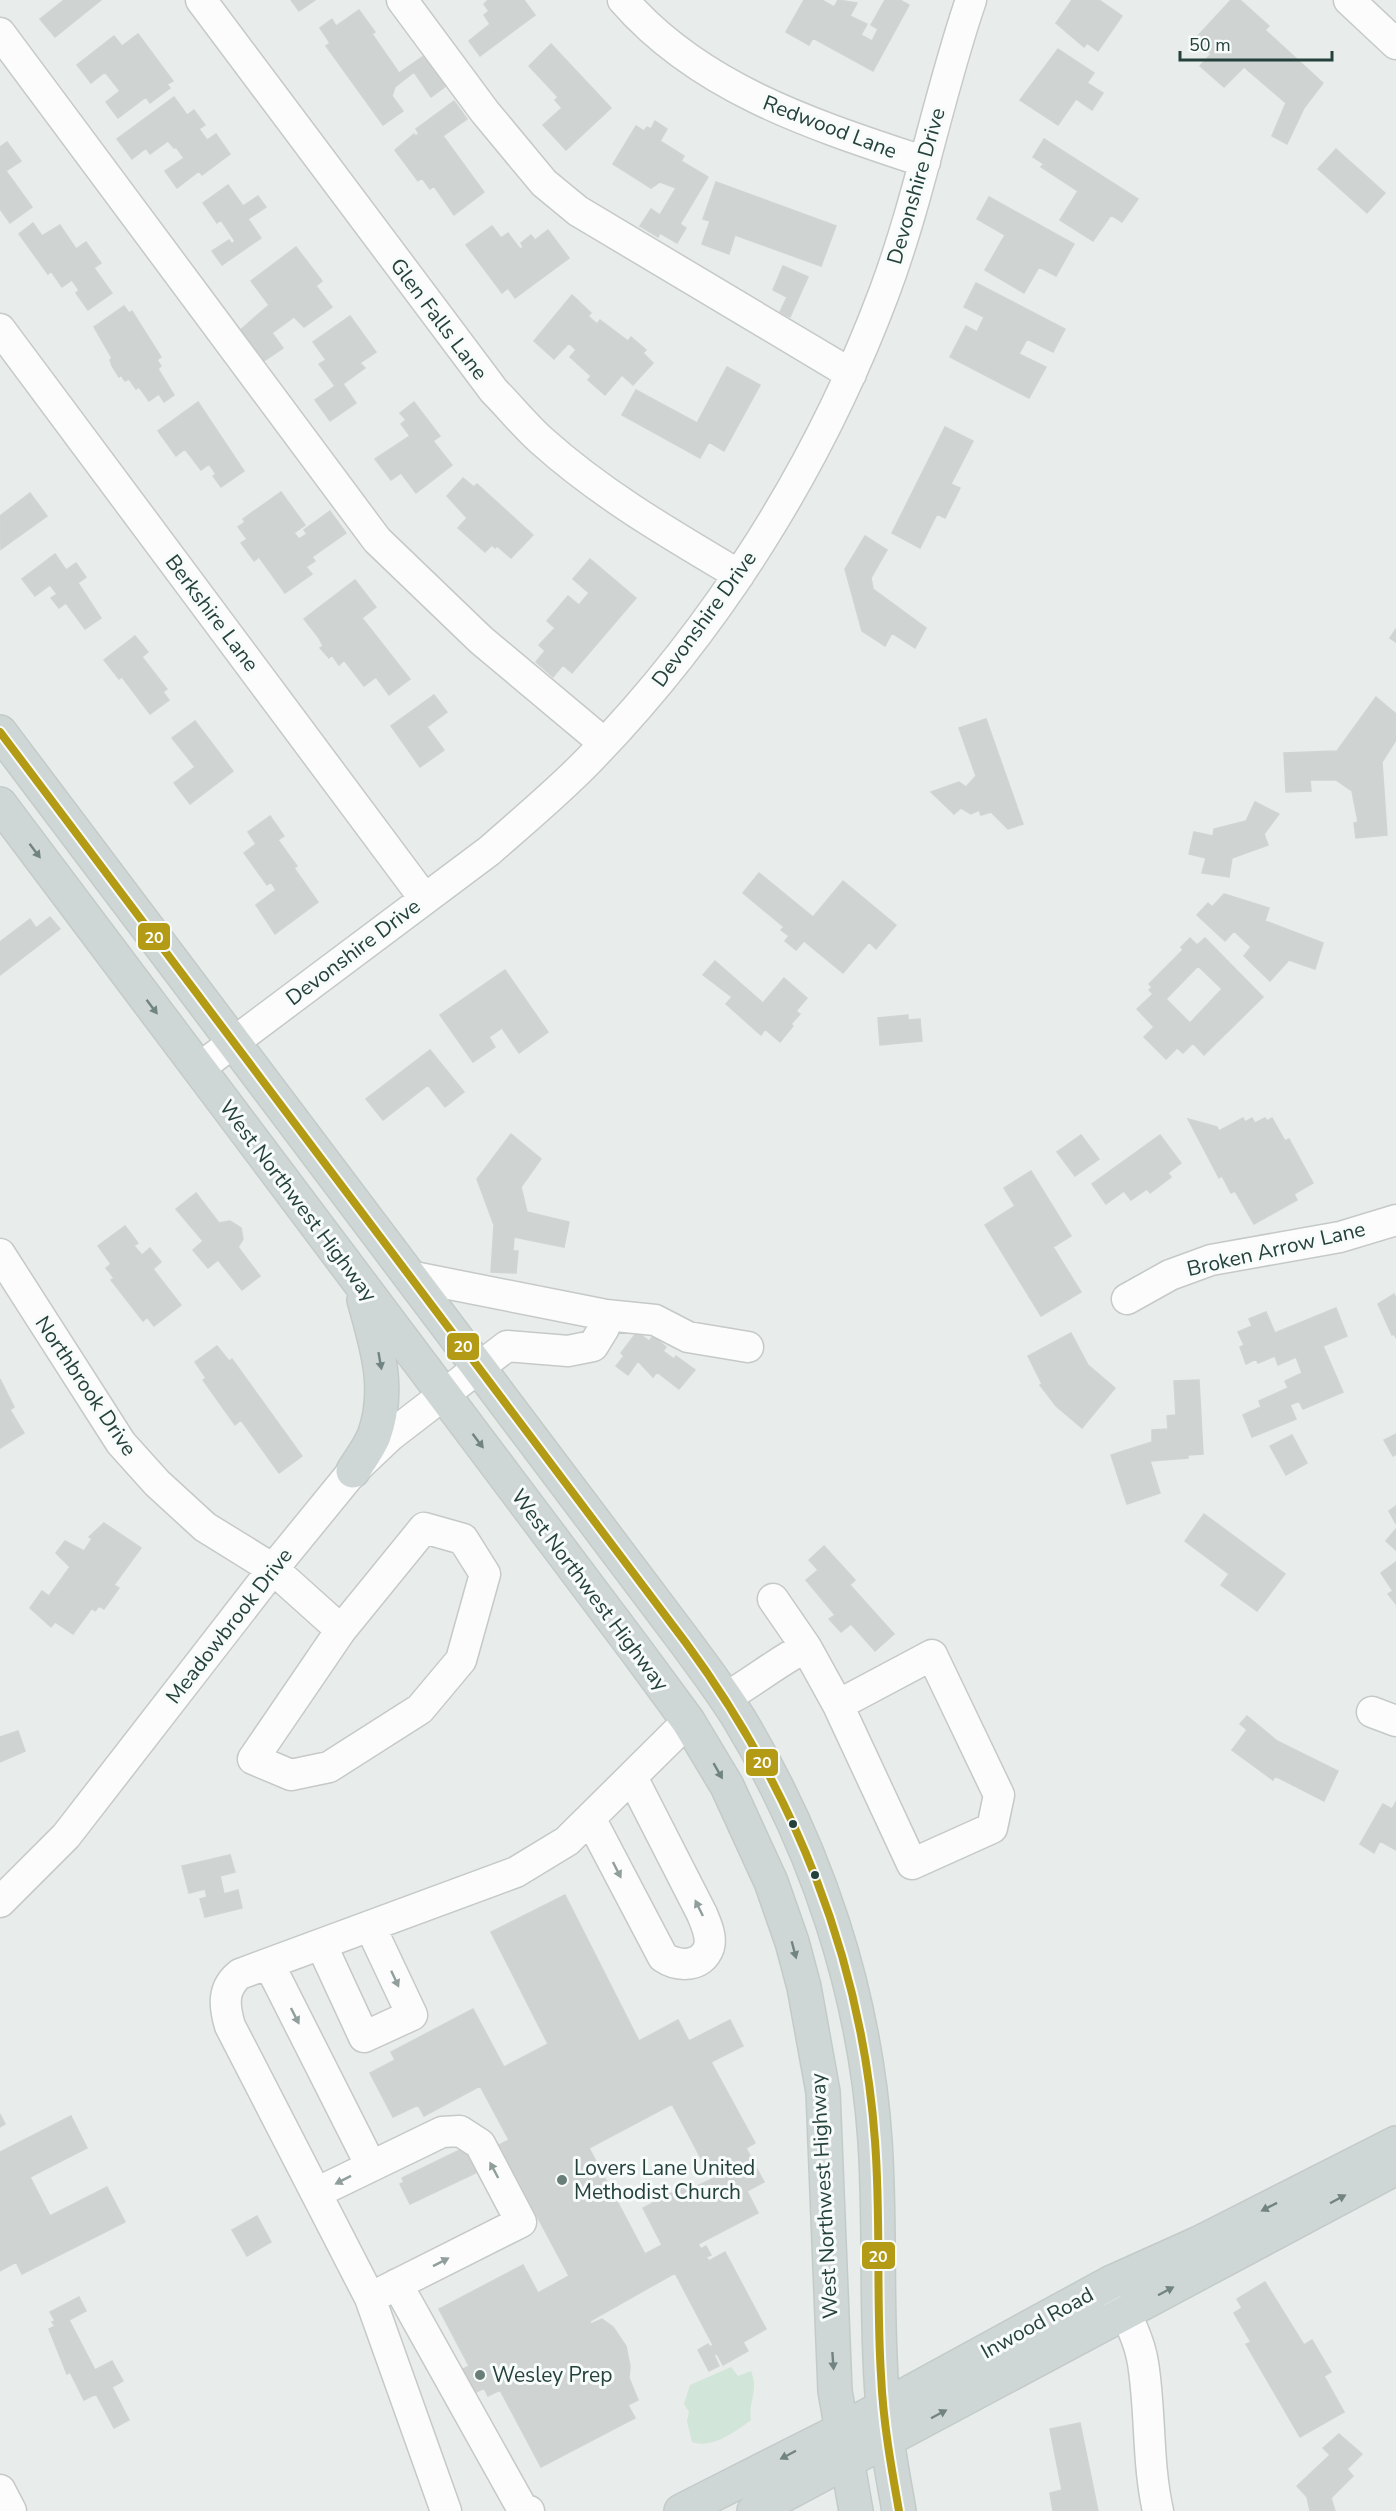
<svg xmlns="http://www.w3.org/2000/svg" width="1396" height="2511" viewBox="0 0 1396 2511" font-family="'Nunito Sans',sans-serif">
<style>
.green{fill:#d1e5d9}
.building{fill:#cfd3d2;stroke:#d0d5d3;stroke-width:1.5;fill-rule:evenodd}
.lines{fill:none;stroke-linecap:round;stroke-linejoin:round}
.minor-casing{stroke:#c5c9c8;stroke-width:33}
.major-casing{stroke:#c3cbc9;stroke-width:36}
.minor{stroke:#fcfcfc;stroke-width:30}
.major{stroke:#cfd7d6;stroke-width:33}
.bus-1-casing{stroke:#f7fbf9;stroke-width:12}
.bus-1{stroke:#b39b15;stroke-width:8}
.oneway{fill:#718481}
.oneway2{fill:#909e9c}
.bus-dot{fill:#25413c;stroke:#f7fbf9;stroke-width:2}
.poi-dot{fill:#697d79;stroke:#f7fbf9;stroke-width:2}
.labels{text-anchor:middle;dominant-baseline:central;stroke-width:6;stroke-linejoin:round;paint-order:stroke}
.street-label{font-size:21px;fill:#25413c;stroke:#f7fbf9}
.poi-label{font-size:21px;fill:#25413c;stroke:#f7fbf9;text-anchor:start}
.line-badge{stroke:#f7fbf9;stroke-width:2}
.badge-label{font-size:16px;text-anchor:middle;font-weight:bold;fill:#fff}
</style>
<rect width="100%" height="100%" fill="#e8ecea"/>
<path class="green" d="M731,2367L738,2376L751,2371C759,2392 748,2401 751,2420C734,2432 713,2449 692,2442L687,2421L689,2412L684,2404L690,2385Z"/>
<path class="building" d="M64,0H101L55,37L40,19Z
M291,0H315L299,11Z
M488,0H524L535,15L480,56L469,41L490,24L484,15L489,11L484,4Z
M804,0H822L834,7L838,0L857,3L850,16L867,24L861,35L872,41L878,29L871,25L885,0H900L909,5L873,71L813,38L809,45L786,32Z
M1072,0H1099L1122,16L1098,51L1087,43L1084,47L1056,23Z
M1231,0H1240L1269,26L1265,30L1323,83L1304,108L1287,144L1272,136L1286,103L1244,67L1224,87L1200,66L1211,54L1195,39Z
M359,10L375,32L372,34L399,73L428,53L450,83L431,97L414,72L395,87L392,96L403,111L383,125L326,46L330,43L320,28L332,19L336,26Z
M138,34L173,81L167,84L170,88L150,103L146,97L118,118L106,102L120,91L105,72L91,83L77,65L114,36L122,46Z
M551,44L611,108L566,150L543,125L562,108L555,100L558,97L529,66Z
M1058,49L1094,73L1087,83L1103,93L1092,110L1076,99L1058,125L1020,100Z
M174,97L187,115L194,110L205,125L199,129L207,140L216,134L230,154L202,175L199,171L177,188L165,171L184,158L176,147L174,148L168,141L150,154L146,148L132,159L117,139Z
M454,101L467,119L443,136L484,192L454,215L434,186L430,189L422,178L418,181L395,150L414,134L415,136L419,134L416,129Z
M655,121L667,129L660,141L684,156L681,161L708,177L680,224L686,228L677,243L660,233L658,237L640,226L651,209L660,215L676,188L660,182L651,188L613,164L636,126L644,131L647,127L651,129Z
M1044,139L1138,199L1122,222L1111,215L1093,241L1060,220L1078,191L1041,167L1044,164L1033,157Z
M7,142L21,161L6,171L32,207L10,223L0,209V147Z
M1336,149L1385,193L1367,213L1318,169Z
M716,182L836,226L821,266L735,235L729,254L702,244L710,221L703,219Z
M228,185L243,206L258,196L266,207L248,219L261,238L222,265L212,251L229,240L232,244L235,241L221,220L217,223L203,203Z
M989,197L1074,244L1056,276L1039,267L1024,293L985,270L1005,235L977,219Z
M33,223L42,236L60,225L76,249L86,242L101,263L94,268L112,293L88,310L76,293L79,290L72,280L62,287L51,271L48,274L19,234Z
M492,226L501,238L508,233L520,249L523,247L521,243L531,235L535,240L548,230L569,258L515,298L508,288L502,293L466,245Z
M296,247L322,281L316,286L332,307L304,327L294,317L272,333L283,348L261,363L238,332L269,305L251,281Z
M783,266L808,277L790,317L780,312L787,297L773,290Z
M976,283L1065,329L1053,352L1027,339L1019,354L1046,367L1029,398L950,357L966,326L977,332L984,317L964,307Z
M572,295L591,313L588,316L597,324L600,320L628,341L631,337L646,350L643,353L653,363L633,385L622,375L605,395L588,380L591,376L570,357L576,350L569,343L554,359L534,341Z
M124,306L129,313L132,311L161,357L157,360L161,366L158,369L174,395L164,402L159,394L149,401L139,387L136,389L129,379L125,381L121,375L119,377L112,366L110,360L112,358L94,327Z
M350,316L376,352L360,363L365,368L343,384L356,403L330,421L315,400L335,386L319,364L326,360L313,342Z
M727,367L760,385L724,451L709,442L700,458L622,415L636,390L697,423Z
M198,402L244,471L221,487L213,476L216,474L209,464L201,470L185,449L176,456L158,431Z
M414,402L440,436L433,441L452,465L416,493L401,473L391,480L375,459L410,436L401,424L406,420L400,413Z
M945,427L973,441L951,484L960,488L945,518L937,514L920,548L892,533Z
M463,478L474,487L477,484L533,535L511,558L497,546L495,548L492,545L485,552L458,528L467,518L447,496Z
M281,492L305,525L294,533L299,539L307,534L304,530L330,511L346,533L312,557L315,561L306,567L312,574L285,593L259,557L254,561L241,543L247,539L238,527L245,522L243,519Z
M30,493L47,516L1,549L0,516Z
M865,536L887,550L871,578L873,589L926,628L915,648L892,633L885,646L862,631L845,569Z
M55,554L66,570L76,563L86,577L78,583L101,618L85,629L66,603L59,608L51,598L57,594L50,585L35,596L22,579Z
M590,559L636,598L572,673L563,665L553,677L536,662L545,651L539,645L555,628L547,621L568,596L579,605L589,593L573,579Z
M355,580L376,607L362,618L410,679L389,695L376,677L364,686L344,660L339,665L332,655L329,658L320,648L323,646L319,638L304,619Z
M1396,629V642L1390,638Z
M135,636L148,652L142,657L167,689L163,692L169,700L150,714L122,677L119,679L104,660Z
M434,695L447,712L427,727L444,750L420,767L391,726Z
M1376,697L1396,714V740L1382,762L1387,835L1356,838L1354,823L1358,822L1352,791L1336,780H1310L1311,791L1286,792L1284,753L1337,751Z
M986,719L1023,824L1008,829L991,812L981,815L979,810L971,814L961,808L954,814L931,792L959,782L966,787L976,776L959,728Z
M195,721L233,771L190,804L174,783L195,767L172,738Z
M1255,802L1279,814L1264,834L1268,845L1232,858L1229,877L1202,873L1206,858L1189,854L1194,832L1213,836L1214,829L1246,821Z
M270,816L284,836L278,840L297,866L294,868L318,902L275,934L256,905L276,890L271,882L267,885L244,853L256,844L248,832Z
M759,873L813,917L843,881L896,925L876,949L869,942L843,973L804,941L796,950L785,941L789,936L781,930L784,927L743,893Z
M1224,894L1269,908L1265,921L1323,943L1315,969L1289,960L1270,981L1244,956L1251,947L1234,931L1225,941L1197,915L1208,903L1212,907Z
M50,917L60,929L0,975V942L30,919L36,928Z
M1190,938L1197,945L1205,938L1263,997L1204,1055L1193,1043L1183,1053L1177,1048L1166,1059L1144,1037L1154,1027L1137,1009L1153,994L1149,990L1152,987L1149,984L1183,950L1181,947ZM1198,966L1222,989L1190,1023L1166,999Z
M715,961L763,1003L784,978L807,998L796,1011L800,1014L791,1024L793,1026L780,1042L765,1029L761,1035L726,1004L732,997L703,975Z
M505,970L548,1032L519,1053L502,1028L489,1037L495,1047L473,1062L440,1015Z
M908,1015V1020L920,1019L922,1041L880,1045L878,1018Z
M430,1050L464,1092L445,1107L428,1085L383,1120L366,1099Z
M1243,1118L1245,1122L1252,1118L1255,1123L1265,1118L1267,1121L1272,1118L1285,1141L1289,1139L1313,1183L1294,1194L1297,1200L1254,1224L1235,1191L1231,1193L1222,1176L1219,1178L1188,1119L1217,1127L1219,1131Z
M511,1134L541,1159L521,1187L527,1212L569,1222L564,1247L514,1237L513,1251H518L516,1273L491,1272L494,1225L477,1179Z
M1081,1135L1099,1159L1075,1176L1057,1152Z
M1160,1135L1181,1163L1168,1173L1171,1177L1150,1193L1147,1189L1131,1200L1124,1191L1106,1204L1092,1184Z
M1031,1171L1071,1236L1053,1247L1081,1292L1041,1316L985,1225L1015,1206L1004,1188Z
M196,1193L219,1223L230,1221L241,1228L243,1239L238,1247L260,1276L242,1290L218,1260L208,1268L193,1250L203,1241L176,1209Z
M125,1226L138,1243L134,1246L142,1255L150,1248L161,1262L153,1269L181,1305L154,1326L147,1317L143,1321L111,1280L114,1278L106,1268L111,1264L98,1246Z
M1394,1294L1396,1298V1338L1394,1334L1392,1335L1378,1304Z
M1336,1308L1347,1336L1323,1346L1343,1392L1303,1409L1299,1401L1290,1405L1296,1419L1252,1437L1243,1415L1261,1407L1259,1401L1288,1388L1285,1381L1302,1373L1296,1357L1278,1365L1275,1356L1258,1363L1256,1359L1246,1364L1240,1347L1244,1345L1238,1332L1252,1326L1249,1319L1266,1312L1275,1333Z
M637,1332L649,1341L653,1336L666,1347L663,1351L674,1359L676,1356L695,1370L679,1389L657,1372L653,1377L638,1361L628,1375L616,1366L624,1356L621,1353Z
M1071,1333L1088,1365L1115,1388L1082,1428L1056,1406L1040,1385L1042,1384L1028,1356Z
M217,1346L229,1361L232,1359L302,1456L279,1473L241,1420L235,1425L203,1380L206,1378L195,1362Z
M0,1379L14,1407L10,1410L24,1433L0,1448Z
M1199,1380L1203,1454L1188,1455V1458L1150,1461L1160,1493L1127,1504L1111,1455L1152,1442V1430L1168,1429L1167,1416L1176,1415L1174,1381Z
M1396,1434V1454L1393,1456L1384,1440Z
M1292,1435L1307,1463L1286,1475L1270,1446Z
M1396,1506V1524L1389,1511Z
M1204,1514L1285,1574L1257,1611L1221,1585L1229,1574L1185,1541Z
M104,1523L141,1548L114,1585L119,1588L104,1609L99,1606L95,1611L92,1608L73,1634L55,1622L51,1627L30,1608L42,1591L49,1596L70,1567L56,1553L65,1541L84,1551L92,1539L89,1537Z
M1396,1529V1550L1386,1541Z
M824,1546L855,1580L850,1585L894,1634L875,1651L851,1624L841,1632L829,1619L835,1615L806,1580L818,1570L809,1560Z
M1396,1562V1604L1388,1594L1393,1591L1381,1573Z
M1247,1716L1277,1741L1338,1771L1324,1801L1275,1776L1273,1780L1232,1750L1247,1730L1240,1724Z
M18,1731L25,1751L0,1762V1737Z
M1396,1802V1850L1380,1841L1374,1853L1360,1844L1383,1804L1392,1809Z
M230,1855L235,1872L220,1876L224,1894L238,1890L242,1908L205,1917L200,1899L207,1897L205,1889L189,1893L182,1866Z
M565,1895L639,2041L678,2020L689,2041L730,2020L743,2046L711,2062L755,2143L746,2148L764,2182L747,2191L758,2213L698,2244L701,2249L706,2246L711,2255L706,2257L709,2261L725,2252L766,2329L743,2342L748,2351L723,2365L717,2354L714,2355L719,2366L709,2371L698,2350L708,2344L710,2347L713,2345L675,2273L590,2321L591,2324L602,2319L613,2327L626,2346L630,2366L629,2378L638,2400L628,2405L635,2418L541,2467L500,2390L488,2396L484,2388L452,2405L439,2382L469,2366L439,2309L523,2265L538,2293L569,2276L499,2145L509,2140L480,2086L424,2116L418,2105L393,2117L370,2073L395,2060L391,2052L473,2009L504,2067L548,2044L491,1932ZM672,2104L712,2179L689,2190L687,2185L643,2208L662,2245L645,2254L589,2148Z
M0,2114L5,2124L0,2127Z
M71,2116L87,2148L30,2177L50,2216L107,2187L125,2222L22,2274L16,2262L0,2271V2152Z
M470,2145L482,2170L410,2204L400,2184L404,2182L402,2178Z
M257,2216L271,2242L247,2256L232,2230Z
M1265,2282L1304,2345L1312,2340L1331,2372L1324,2376L1344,2412L1300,2437L1246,2344L1251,2342L1234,2313L1242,2308L1237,2299Z
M79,2297L86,2311L69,2320L95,2370L112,2361L123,2381L112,2387L129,2420L114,2428L96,2394L84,2400L70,2372L67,2374L49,2329L55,2326L52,2322L55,2321L50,2312Z
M1080,2423L1098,2511H1053L1050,2493L1062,2490L1050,2429Z
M1339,2434L1362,2454L1347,2469L1353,2476L1331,2498L1335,2511H1310L1307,2497L1297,2486L1330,2455L1323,2448Z"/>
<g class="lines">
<g class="minor-casing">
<path id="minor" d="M201,0L494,391C510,407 525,426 542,441C601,494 670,534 739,575
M402,0L485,112L544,183L578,211L851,374
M623,0C701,90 817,126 925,162
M1349,0L1396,44
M0,33L377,540L481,640L604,743
M0,329L424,898
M198,1069L489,851C523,821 558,792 589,760C718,627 819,466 884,293C920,197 938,96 971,0
M0,1254L121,1443L157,1483L205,1527L273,1569L341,1630
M1127,1299L1170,1275L1211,1260L1340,1237L1396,1220
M606,1315L655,1320L688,1337L748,1347
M424,1528L463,1539L485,1574L461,1660L420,1709L329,1767L291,1775L253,1759L341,1630Z
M773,1599L806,1647
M725,1698C753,1682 777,1662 806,1647L838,1705L932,1655L999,1795L992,1828L912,1864L838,1705
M1372,1712L1396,1721
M590,1818L663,1957C678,1967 702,1968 709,1947C712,1936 706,1924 702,1914L632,1777
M0,1902L66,1836L273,1569L353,1471L390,1436L507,1346L568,1351L593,1346L604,1328L606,1315L409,1276
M321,1944L364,2037L412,2015L370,1926
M269,1964L371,2166
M316,2193L442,2132L460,2131L480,2144L521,2222L370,2298
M397,2284L522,2508L529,2511
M1113,2290C1125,2313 1139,2337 1143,2363C1151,2413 1147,2462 1158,2511
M0,2490L11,2511
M446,2511L370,2298L230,2026C224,2006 222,1988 240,1974L516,1872L567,1841L688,1721"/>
</g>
<g class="major-casing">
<path id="major" d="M0,732L686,1643C705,1669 725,1695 741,1722C817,1849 865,1993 875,2141C881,2230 875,2319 883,2407C886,2442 893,2476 899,2511
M0,804L635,1649L688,1721L727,1786L771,1882L792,1942L804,1987L823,2092L835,2391L856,2511
M353,1471C360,1460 369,1448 374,1436C391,1389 377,1346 364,1300
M681,2511L841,2430L1110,2283L1199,2243L1396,2143
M754,2511L1396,2168"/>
</g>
<use href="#minor" class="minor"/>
<use href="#major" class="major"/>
<g class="bus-1-casing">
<path id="bus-1" d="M0,732L686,1643C794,1790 862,1959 875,2141C881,2219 876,2297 881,2375C883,2421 891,2466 899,2511"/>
</g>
<use href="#bus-1" class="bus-1"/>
</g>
<defs><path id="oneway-solid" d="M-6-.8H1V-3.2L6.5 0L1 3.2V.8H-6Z" transform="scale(1.5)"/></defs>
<g class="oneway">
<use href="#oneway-solid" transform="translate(35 851) rotate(53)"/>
<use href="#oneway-solid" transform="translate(152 1007) rotate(53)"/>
<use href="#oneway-solid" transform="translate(380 1361) rotate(80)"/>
<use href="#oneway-solid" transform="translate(478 1441) rotate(53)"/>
<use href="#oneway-solid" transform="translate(718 1771) rotate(60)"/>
<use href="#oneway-solid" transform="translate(794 1950) rotate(75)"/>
<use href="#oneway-solid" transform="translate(1338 2199) rotate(-28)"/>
<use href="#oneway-solid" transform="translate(1269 2207) rotate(153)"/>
<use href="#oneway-solid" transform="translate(1166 2291) rotate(-28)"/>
<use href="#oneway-solid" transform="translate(833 2361) rotate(86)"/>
<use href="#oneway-solid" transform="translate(939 2414) rotate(-28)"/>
<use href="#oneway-solid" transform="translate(788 2455) rotate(152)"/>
</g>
<g class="oneway2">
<use href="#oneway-solid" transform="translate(617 1870) rotate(63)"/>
<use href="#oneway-solid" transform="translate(699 1908) rotate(-116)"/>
<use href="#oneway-solid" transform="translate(395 1979) rotate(65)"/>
<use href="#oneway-solid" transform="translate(295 2016) rotate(63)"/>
<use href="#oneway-solid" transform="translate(494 2170) rotate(-118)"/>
<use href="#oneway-solid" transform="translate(343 2180) rotate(153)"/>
<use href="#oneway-solid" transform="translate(441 2262) rotate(-27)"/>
</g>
<g class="bus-dot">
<circle cx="793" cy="1824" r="5"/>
<circle cx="815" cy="1875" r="5"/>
</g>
<g class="poi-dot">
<circle cx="562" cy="2180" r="6"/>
<circle cx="480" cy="2375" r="6"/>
</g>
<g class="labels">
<g class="street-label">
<text transform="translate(830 127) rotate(21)">Redwood Lane</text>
<text transform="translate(916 186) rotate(-74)">Devonshire Drive</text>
<text transform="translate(439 319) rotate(53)">Glen Falls Lane</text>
<text transform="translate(212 613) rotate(53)">Berkshire Lane</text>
<text transform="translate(704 619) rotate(-54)">Devonshire Drive</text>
<text transform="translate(353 952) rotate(-37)">Devonshire Drive</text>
<text transform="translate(298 1201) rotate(53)">West Northwest Highway</text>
<text transform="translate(1276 1249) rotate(-13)">Broken Arrow Lane</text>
<text transform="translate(86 1386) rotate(56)">Northbrook Drive</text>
<text transform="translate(590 1590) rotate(53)">West Northwest Highway</text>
<text transform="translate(229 1626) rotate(-52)">Meadowbrook Drive</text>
<text transform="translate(824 2196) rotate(-93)">West Northwest Highway</text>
<text transform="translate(1037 2323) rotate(-29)">Inwood Road</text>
</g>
<g class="poi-label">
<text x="574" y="2168">Lovers Lane United<tspan x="574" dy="24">Methodist Church</tspan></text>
<text x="492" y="2375">Wesley Prep</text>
</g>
</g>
<g class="line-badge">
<rect x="137" y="922" width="34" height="29" rx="6" fill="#b39b15"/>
<rect x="446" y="1332" width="34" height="29" rx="6" fill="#b39b15"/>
<rect x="745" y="1748" width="34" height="29" rx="6" fill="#b39b15"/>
<rect x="861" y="2241" width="35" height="29" rx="6" fill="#b39b15"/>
</g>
<g class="badge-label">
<text x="154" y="943">20</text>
<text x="463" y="1352">20</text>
<text x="762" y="1768">20</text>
<text x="878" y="2262">20</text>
</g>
<path d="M1180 51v9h152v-9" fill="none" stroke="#25413c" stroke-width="3"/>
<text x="1189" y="51" font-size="18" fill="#25413c" stroke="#f7fbf9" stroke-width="4.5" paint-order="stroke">50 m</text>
</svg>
